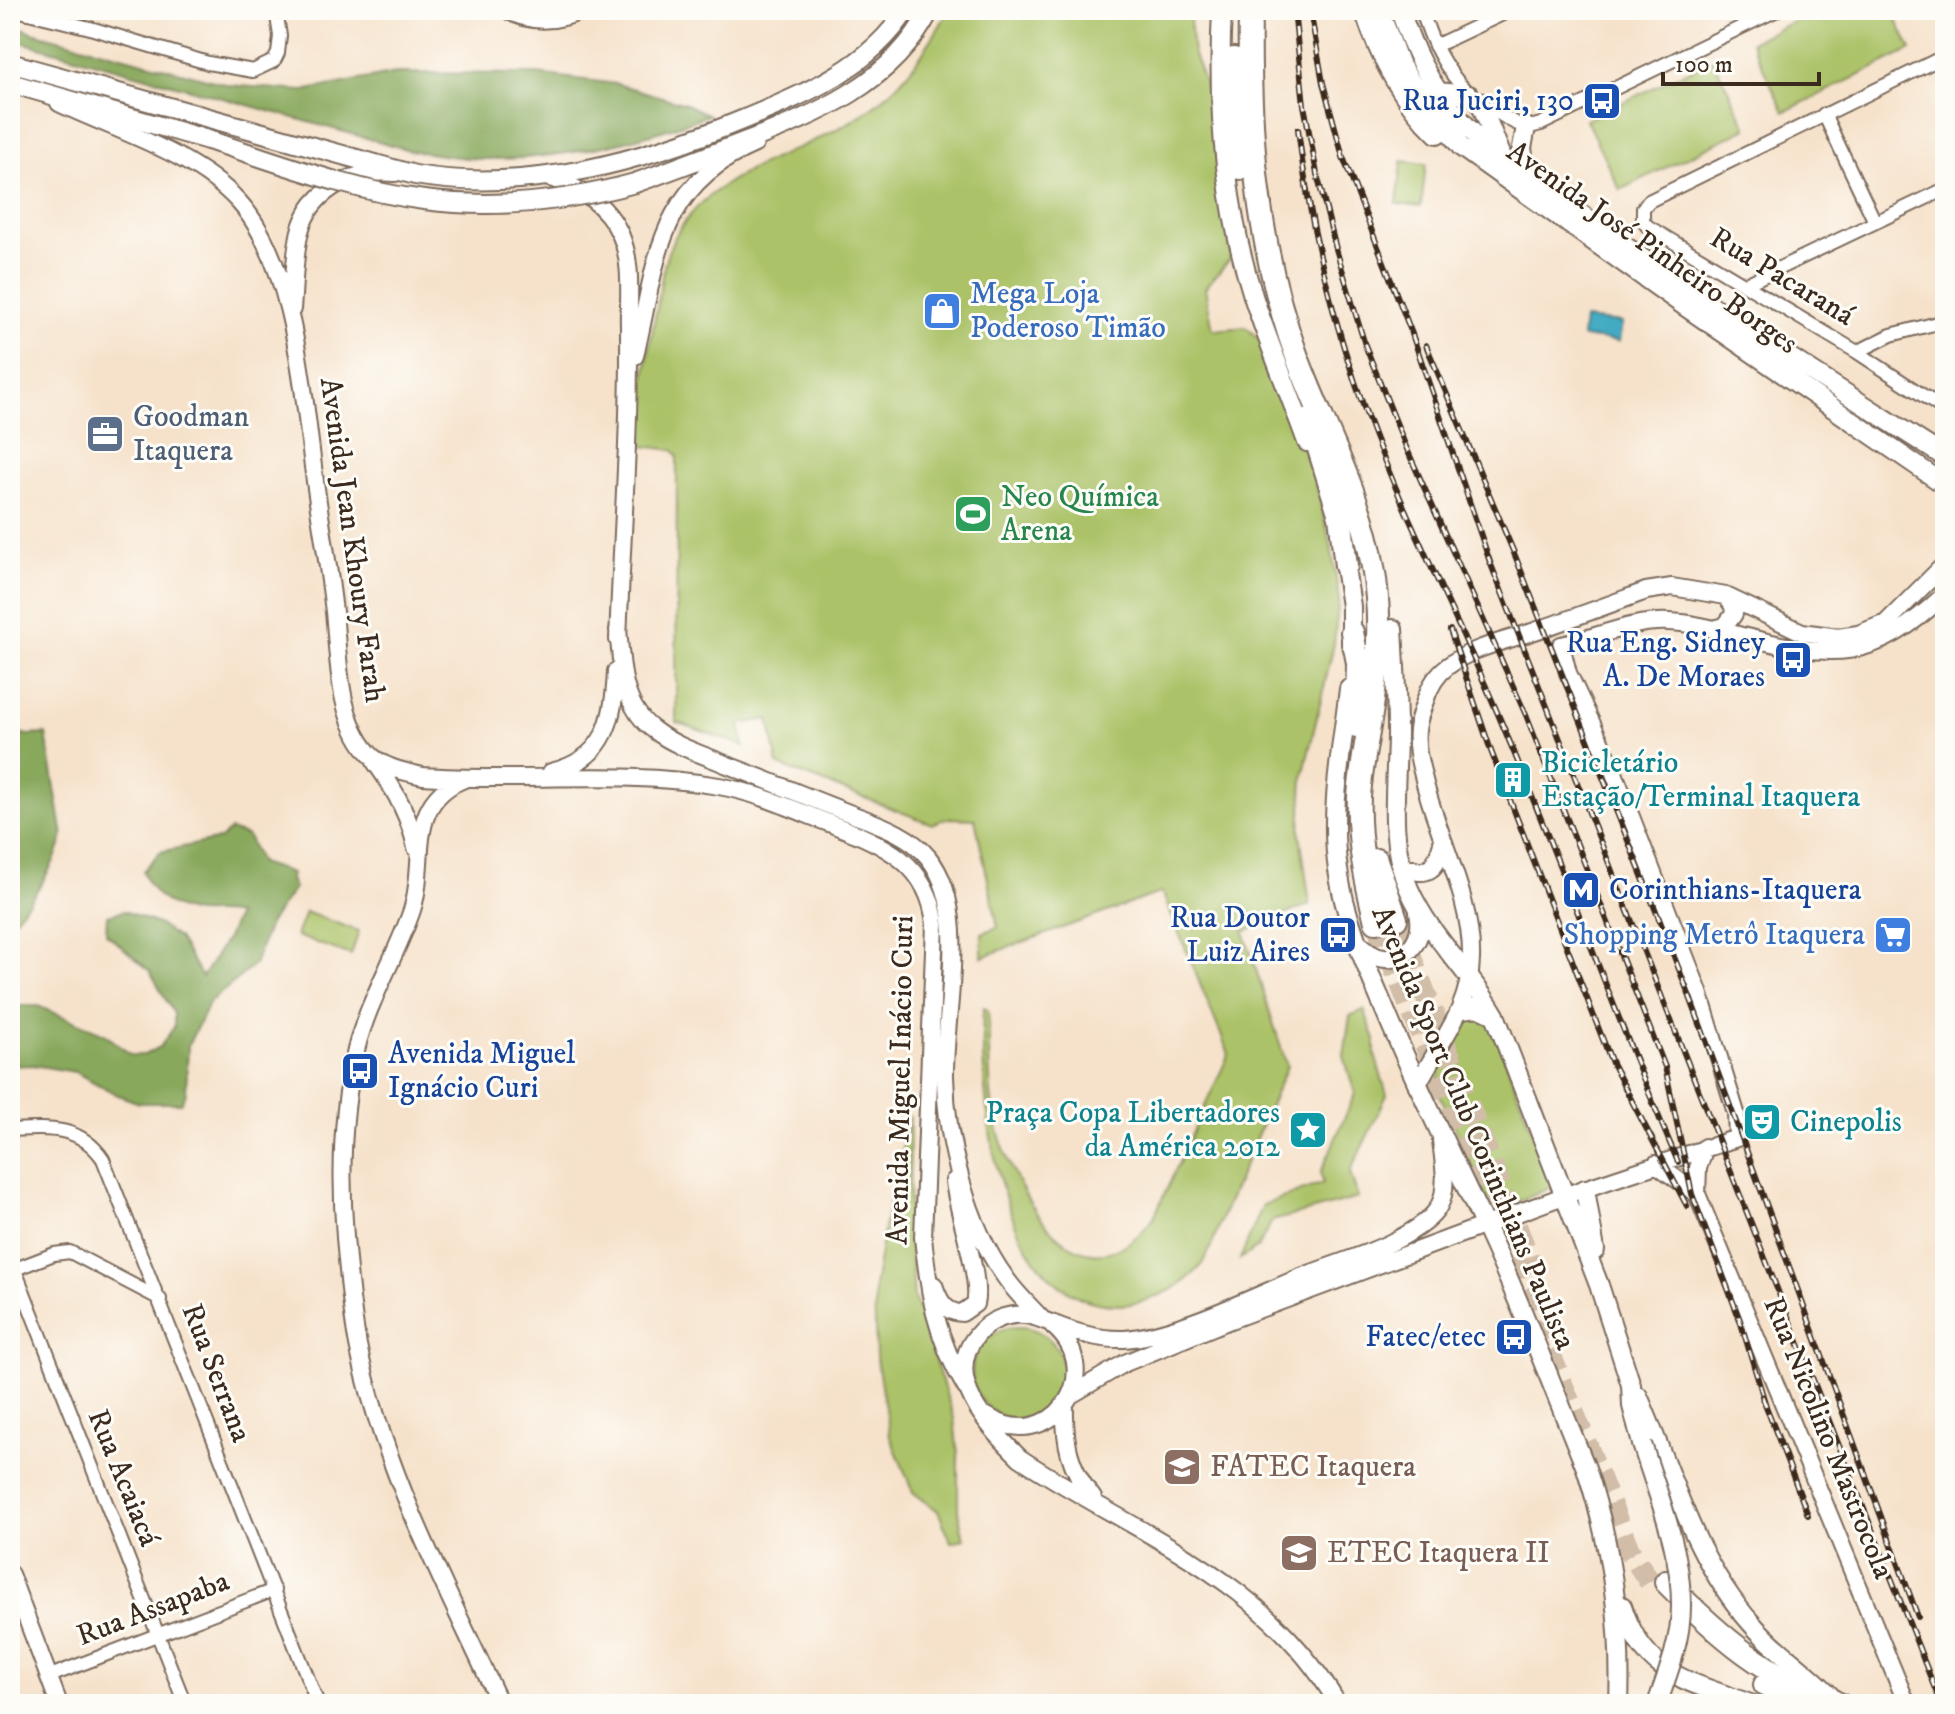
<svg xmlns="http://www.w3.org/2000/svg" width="1955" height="1714" viewBox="0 0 1955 1714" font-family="'IM FELL DW Pica',serif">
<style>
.green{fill:#abc267;stroke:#737642;stroke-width:2}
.forest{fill:#88a85c;stroke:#62693d;stroke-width:2}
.water{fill:#43abc3;stroke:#3f6a70;stroke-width:2}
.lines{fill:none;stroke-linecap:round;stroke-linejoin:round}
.secondary-tunnel{stroke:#d1bda8;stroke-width:16;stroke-dasharray:16 8;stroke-linecap:butt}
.highway-tunnel{stroke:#d1bda8;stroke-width:22;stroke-dasharray:22 11;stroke-linecap:butt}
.street-casing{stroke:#7c6a5b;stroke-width:16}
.secondary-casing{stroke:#7c6a5b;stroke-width:20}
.primary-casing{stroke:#7c6a5b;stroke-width:22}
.highway-casing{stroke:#7c6a5b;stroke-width:26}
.street{stroke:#fff;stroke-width:12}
.secondary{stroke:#fff;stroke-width:16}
.primary{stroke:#fff;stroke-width:18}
.highway{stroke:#fff;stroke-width:22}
.rail-casing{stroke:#3b2a1e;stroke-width:6}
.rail{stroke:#fdfcf7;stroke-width:3;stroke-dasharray:9;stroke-linecap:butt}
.primary-bridge-casing{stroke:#7c6a5b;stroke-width:22;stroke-linecap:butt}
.primary-bridge{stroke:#fff;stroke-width:18}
.labels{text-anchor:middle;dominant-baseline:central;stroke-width:6;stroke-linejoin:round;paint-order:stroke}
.transit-label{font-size:30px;fill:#164399;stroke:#fdfcf7;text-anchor:end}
.street-label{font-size:30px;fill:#3b2a1e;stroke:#fdfcf7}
.shop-label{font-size:30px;fill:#366cbe;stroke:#fdfcf7;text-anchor:start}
.service-label{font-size:30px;fill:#4e5e75;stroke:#fdfcf7;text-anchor:start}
.leisure-label{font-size:30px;fill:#27864d;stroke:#fdfcf7;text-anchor:start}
.culture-label{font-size:30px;fill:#0d838f;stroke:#fdfcf7;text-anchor:start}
.education-label{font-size:30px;fill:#785e54;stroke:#fdfcf7;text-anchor:start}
</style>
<rect width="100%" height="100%" fill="#fdfcf7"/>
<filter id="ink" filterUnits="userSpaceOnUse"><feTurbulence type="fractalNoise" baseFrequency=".0125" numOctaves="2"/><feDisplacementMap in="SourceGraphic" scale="16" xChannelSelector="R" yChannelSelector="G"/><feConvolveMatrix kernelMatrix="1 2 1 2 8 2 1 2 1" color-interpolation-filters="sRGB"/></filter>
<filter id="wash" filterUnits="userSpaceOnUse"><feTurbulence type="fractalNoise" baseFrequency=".006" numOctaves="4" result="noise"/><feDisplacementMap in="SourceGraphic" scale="32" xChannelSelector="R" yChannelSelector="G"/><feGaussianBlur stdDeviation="1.8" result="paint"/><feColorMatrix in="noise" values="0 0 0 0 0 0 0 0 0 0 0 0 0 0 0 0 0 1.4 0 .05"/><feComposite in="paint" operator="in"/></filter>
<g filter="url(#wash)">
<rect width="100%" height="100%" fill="#f6e2cb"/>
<path class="green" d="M949,10H1189L1193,52L1207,89L1232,257L1205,288L1213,330L1246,327L1265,344L1315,480L1331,545L1339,598L1334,644L1303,777L1300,834L1310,904L1244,932L1287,1066C1265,1116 1244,1167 1222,1217C1216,1232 1210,1255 1200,1267C1182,1288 1146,1305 1119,1305C994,1306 980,1097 983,1008L988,1010C990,1048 987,1091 997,1127C1016,1197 1080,1311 1153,1219L1229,1054L1162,892L982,957V933L998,927L975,819L947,818L932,824L778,765L769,719L740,724L744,746L676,722L677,455L673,450L635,445C641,399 648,353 657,307C661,283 663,258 675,237C710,174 781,160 839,128C894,99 919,63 949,10Z
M1817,10H1892L1911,50L1784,112L1751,42Z
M1713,59L1747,128L1620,190L1586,120Z
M1402,161L1426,164L1421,207L1397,204Z
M305,912L359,931L351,955L296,936Z
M1364,1010L1375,1039V1055L1387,1095L1350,1172L1358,1198L1272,1221L1258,1247L1240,1259L1263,1205L1323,1183L1321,1172L1355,1094L1344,1056L1350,1016Z
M1477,1014L1490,1019L1552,1184L1548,1189L1503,1208L1495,1207L1487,1200L1437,1089L1440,1065L1469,1017Z
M910,1116L909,1232L914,1297L954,1418L958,1455V1511L964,1539L951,1542L938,1511L913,1492L890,1436L876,1357L874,1287L884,1228Z
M972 1373a46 46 0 1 1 92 0a46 46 0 1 1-92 0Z"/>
<path class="forest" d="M10,23L32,32L229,85L302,91L396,73L537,74L617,84L686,104L709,115C644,139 572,157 502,159C471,160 440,155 409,150L10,39Z
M10,731L28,735L46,734L63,836C55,867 32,901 10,924Z
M230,830L248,836L260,863L291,873L290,880L294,888L269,924L254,965L209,1003L188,1045L186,1093L181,1103H139L118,1095L75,1072L33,1065L10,1066V1006H38L105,1034L131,1055H144L160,1047L174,1027V1014L150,971L106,933L107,915L124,911L158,924L178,938L202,977L227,938L237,915C223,911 211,914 197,913C171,909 151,896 143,871L160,852L220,839Z"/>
<path class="water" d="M1584,319L1622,323L1619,342L1582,337Z"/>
</g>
<g filter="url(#ink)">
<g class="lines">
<path class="secondary-tunnel" d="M1676,1177L1678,1167L1690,1163L1698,1168"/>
<path class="highway-tunnel" d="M1396,919L1534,1272
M1376,922L1629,1550L1653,1587"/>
<g class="street-casing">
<path id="street" d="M16,10L90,28L208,63L253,71L274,61L278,53L280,36L276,10
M503,10C530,27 561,24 588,10
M1422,10C1430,40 1446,71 1468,93C1476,102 1489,108 1500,114C1514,123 1524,130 1541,124L1777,10
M1435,46L1511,10
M1945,56L1649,201L1643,208V220L1647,226L1857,352L1945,410
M1824,114L1875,222
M1746,284L1945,189
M1857,352L1891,335L1945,321
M10,1130C48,1128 80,1125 103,1159L318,1704
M15,1270L185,1704
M10,1271L54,1254L70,1252L160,1299
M50,1676L274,1590"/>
</g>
<g class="secondary-casing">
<path id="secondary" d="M59,103C117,131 195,153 239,202C295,264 303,394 314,474C320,520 329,566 334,612C339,658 337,715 368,752C380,767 405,772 423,776C521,783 622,769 719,786C759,793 797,811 834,825C885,845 929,864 935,924L923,1237C929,1295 936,1338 966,1388
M541,176C575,183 607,203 621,236C633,265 628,297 629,327C630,431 622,536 618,640
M292,309C294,287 294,263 298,241C305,193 350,169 395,173
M635,356C657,264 656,186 755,144
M1714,629L1725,626L1734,614L1733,606L1726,596
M618,630C621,655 621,685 634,707C639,716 645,724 654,730C676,747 705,755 730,766C770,781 809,798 849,813C877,824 908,833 928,857C971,909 944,1012 945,1076C946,1141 967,1224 1005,1277C1015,1292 1029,1305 1041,1318
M375,762C394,788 410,816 416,848
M551,772C606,759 614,720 616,671
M464,779C404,803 428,860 412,910C396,957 368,1001 356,1050C342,1110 340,1175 345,1237C348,1273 351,1309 358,1345C382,1468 448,1591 500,1704
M1417,1086C1439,1042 1470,1010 1471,959C1473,902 1439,839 1425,784C1421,767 1415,748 1417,730C1418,720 1422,710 1425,701C1429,688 1437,674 1448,666C1471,648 1505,641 1532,632C1571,619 1608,605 1646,591L1672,587L1726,596L1802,632L1838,637L1858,634L1886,623L1945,564
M1705,1147L1698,1168L1697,1194L1907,1704
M1656,1164L1697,1194
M934,1285C939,1300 945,1313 962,1313L975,1304C982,1279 957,1212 954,1181
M1071,1395L1125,1363L1225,1322L1566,1195L1737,1138L1736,1113L1699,992L1609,760L1568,673L1561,645C1597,638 1632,620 1669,622C1694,623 1718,630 1742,636C1834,659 1873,663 1945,594
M1065,1404C1064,1442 1069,1468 1093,1498
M987,1416C1049,1457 1110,1374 1053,1326
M10,1574L59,1704
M1338,1704C1262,1575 1138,1536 1020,1458C989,1428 941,1378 977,1335C988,1321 1007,1313 1025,1315C1036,1316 1044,1321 1054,1324C1076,1333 1099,1340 1124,1339C1174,1336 1253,1297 1301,1277C1336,1263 1375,1253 1407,1234C1419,1227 1433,1218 1439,1206C1449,1188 1443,1160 1441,1140"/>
</g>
<g class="primary-casing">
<path id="primary" d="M1222,10C1217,107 1224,206 1254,299C1270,347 1290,395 1307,442
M1364,10C1379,57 1401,100 1437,134
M1379,10L1399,63L1416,90L1461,147L1683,305L1945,485
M1400,10C1413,50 1429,84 1457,116C1491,155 1539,184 1581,214C1698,301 1822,378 1945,457
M10,63L415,175C528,194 643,161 747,118C807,93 870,67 906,10
M10,83L208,140
M1437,92L1469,95
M1480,102L1501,154
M1526,127L1522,148L1526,175
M635,183C672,170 708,156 744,142C818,114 892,84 930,10
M1343,554L1351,606V644
M1393,629C1395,664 1397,698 1397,733C1397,785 1387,840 1409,889C1430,937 1469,970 1495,1015L1599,1285L1631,1385L1632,1406L1642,1444
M1349,689C1342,748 1329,811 1338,870C1345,919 1365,963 1384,1008C1414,1080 1449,1151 1483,1222C1521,1302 1552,1386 1586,1468C1611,1543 1622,1625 1619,1704
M1401,866C1429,877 1435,870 1443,843
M1357,943C1364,948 1370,955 1379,957C1408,964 1425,937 1419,912
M1462,1009L1478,1007L1495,1015
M1585,1189L1595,1250
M1638,1396C1672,1473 1694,1560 1752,1624C1776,1652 1808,1671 1833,1699
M1622,1606C1644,1676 1689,1681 1750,1704"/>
</g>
<g class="highway-casing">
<path id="highway" d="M1250,10C1248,128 1256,245 1297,357C1323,427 1361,493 1373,567C1381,611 1379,657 1373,700C1369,732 1361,765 1359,797C1357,839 1366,881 1376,922
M1234,59L1235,135L1240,168
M1310,420L1340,516L1346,566
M1352,632L1358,663L1357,726
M1376,860L1396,919
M1666,1582C1721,1638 1765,1675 1839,1704
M1765,1685L1795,1704"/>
</g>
<use href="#street" class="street"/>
<use href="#secondary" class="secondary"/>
<use href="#primary" class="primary"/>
<use href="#highway" class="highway"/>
<g class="rail-casing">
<path id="rail" d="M1294,10L1304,105L1317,174L1336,249L1365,345L1406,447L1526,715L1665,1067L1692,1194L1740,1320L1766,1406
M1310,10L1323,83L1343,157L1412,334L1490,562L1941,1704
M1298,129C1309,224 1334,327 1367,416C1406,522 1460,622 1503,726C1564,870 1616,1019 1678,1162
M1426,345L1514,553L1690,997L1918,1617
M1450,630L1491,751L1612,1063L1687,1206
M1762,1396L1808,1515"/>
</g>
<use href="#rail" class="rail"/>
<g class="primary-bridge-casing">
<path id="primary-bridge" d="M208,140C278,162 351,191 424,200C495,209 566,202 635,183
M1642,1444C1658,1496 1682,1551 1681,1607C1681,1640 1668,1673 1657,1704"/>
</g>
<use href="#primary-bridge" class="primary-bridge"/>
</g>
</g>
<defs>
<g id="bus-square" transform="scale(2)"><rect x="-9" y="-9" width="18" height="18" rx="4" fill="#1a4fb4" stroke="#fdfcf7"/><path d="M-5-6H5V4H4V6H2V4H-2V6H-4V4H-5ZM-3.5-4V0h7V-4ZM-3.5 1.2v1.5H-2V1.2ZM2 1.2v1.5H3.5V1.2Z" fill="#fff"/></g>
<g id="shop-square" transform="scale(2)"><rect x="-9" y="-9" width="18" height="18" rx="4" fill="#3f7fe0" stroke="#fdfcf7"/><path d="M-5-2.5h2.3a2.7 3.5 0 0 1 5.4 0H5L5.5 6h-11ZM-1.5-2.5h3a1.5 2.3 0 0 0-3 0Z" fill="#fff"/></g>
<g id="office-square" transform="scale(2)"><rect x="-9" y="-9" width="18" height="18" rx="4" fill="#5c6f8a" stroke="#fdfcf7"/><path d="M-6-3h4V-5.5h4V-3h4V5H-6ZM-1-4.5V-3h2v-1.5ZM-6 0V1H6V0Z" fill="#fff"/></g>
<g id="stadium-square" transform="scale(2)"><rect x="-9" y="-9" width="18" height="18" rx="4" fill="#2e9e5b" stroke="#fdfcf7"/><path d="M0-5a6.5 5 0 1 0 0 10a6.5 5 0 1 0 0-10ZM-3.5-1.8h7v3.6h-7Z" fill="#fff"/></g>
<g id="building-square" transform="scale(2)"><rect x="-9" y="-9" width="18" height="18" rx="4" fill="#0f9aa8" stroke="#fdfcf7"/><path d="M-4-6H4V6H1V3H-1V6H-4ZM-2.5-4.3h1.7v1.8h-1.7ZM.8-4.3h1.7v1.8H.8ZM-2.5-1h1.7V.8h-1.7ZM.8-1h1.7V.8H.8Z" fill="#fff"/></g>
<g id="metro-square" transform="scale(2)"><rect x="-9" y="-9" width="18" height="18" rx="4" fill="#1a4fb4" stroke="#fdfcf7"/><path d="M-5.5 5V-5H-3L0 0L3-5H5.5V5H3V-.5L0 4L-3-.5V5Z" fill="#fff"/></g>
<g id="supermarket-square" transform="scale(2)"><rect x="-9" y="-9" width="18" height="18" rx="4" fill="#3f7fe0" stroke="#fdfcf7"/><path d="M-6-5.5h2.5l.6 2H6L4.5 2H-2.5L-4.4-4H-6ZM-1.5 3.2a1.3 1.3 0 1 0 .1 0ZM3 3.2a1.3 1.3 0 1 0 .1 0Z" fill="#fff"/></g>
<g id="theatre-square" transform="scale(2)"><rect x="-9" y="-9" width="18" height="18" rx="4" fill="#0f9aa8" stroke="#fdfcf7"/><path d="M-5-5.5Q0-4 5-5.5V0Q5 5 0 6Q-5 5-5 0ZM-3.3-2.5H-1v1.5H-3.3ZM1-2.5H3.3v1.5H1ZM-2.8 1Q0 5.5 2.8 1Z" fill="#fff"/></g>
<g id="sight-square" transform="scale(2)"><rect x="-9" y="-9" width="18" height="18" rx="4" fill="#0f9aa8" stroke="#fdfcf7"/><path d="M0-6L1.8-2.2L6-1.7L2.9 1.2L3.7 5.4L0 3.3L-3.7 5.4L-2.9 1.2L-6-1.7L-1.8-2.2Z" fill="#fff"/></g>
<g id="university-square" transform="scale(2)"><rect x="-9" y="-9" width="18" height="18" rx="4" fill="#8d6e63" stroke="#fdfcf7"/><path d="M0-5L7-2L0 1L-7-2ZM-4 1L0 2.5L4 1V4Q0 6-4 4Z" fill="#fff"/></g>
</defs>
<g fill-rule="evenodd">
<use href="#bus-square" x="1602" y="101"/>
<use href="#shop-square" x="942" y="311"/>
<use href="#office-square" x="105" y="434"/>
<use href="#stadium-square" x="973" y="514"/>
<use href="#bus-square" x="1793" y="660"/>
<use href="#building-square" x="1513" y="780"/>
<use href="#metro-square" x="1581" y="890"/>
<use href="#bus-square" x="1338" y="935"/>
<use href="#supermarket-square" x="1893" y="935"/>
<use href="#bus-square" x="360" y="1071"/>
<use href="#theatre-square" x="1762" y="1122"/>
<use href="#sight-square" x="1308" y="1130"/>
<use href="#bus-square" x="1514" y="1337"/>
<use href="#university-square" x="1182" y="1467"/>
<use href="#university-square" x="1299" y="1553"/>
</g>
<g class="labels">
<g class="transit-label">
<text x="1574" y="101">Rua Juciri, 130</text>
<text x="1765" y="643">Rua Eng. Sidney<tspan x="1765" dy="34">A. De Moraes</tspan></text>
<text x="1609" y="890" text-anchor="start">Corinthians-Itaquera</text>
<text x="1310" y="918">Rua Doutor<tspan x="1310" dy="34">Luiz Aires</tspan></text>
<text x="388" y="1054" text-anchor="start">Avenida Miguel<tspan x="388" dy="34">Ignácio Curi</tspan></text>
<text x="1486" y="1337">Fatec/etec</text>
</g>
<g class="street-label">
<text transform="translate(1652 248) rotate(35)">Avenida José Pinheiro Borges</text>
<text transform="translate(1782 277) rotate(31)">Rua Pacaraná</text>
<text transform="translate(352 540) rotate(82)">Avenida Jean Khoury Farah</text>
<text transform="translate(901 1080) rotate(-89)">Avenida Miguel Inácio Curi</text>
<text transform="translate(1473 1128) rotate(67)">Avenida Sport Club Corinthians Paulista</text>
<text transform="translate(216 1373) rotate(69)">Rua Serrana</text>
<text transform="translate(1828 1438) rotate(68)">Rua Nicolino Mastrocola</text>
<text transform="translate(123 1478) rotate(68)">Rua Acaiacá</text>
<text transform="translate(153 1609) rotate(-21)">Rua Assapaba</text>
</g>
<g class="shop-label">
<text x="970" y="294">Mega Loja<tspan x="970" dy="34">Poderoso Timão</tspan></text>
<text x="1865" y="935" text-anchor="end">Shopping Metrô Itaquera</text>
</g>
<g class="service-label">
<text x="133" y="417">Goodman<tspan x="133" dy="34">Itaquera</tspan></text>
</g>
<g class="leisure-label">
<text x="1001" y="497">Neo Química<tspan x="1001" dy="34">Arena</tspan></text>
</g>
<g class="culture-label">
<text x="1541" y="763">Bicicletário<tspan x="1541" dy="34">Estação/Terminal Itaquera</tspan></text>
<text x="1280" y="1113" text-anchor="end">Praça Copa Libertadores<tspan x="1280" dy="34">da América 2012</tspan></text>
<text x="1790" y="1122">Cinepolis</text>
</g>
<g class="education-label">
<text x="1210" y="1467">FATEC Itaquera</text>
<text x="1327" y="1553">ETEC Itaquera II</text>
</g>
</g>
<rect width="1955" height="1714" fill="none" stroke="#fdfcf7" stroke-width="40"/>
<path d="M1663 72v12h156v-12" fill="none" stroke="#3b2a1e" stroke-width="4"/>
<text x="1675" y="72" font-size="24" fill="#3b2a1e" stroke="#fdfcf7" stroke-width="6" paint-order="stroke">100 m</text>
</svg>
